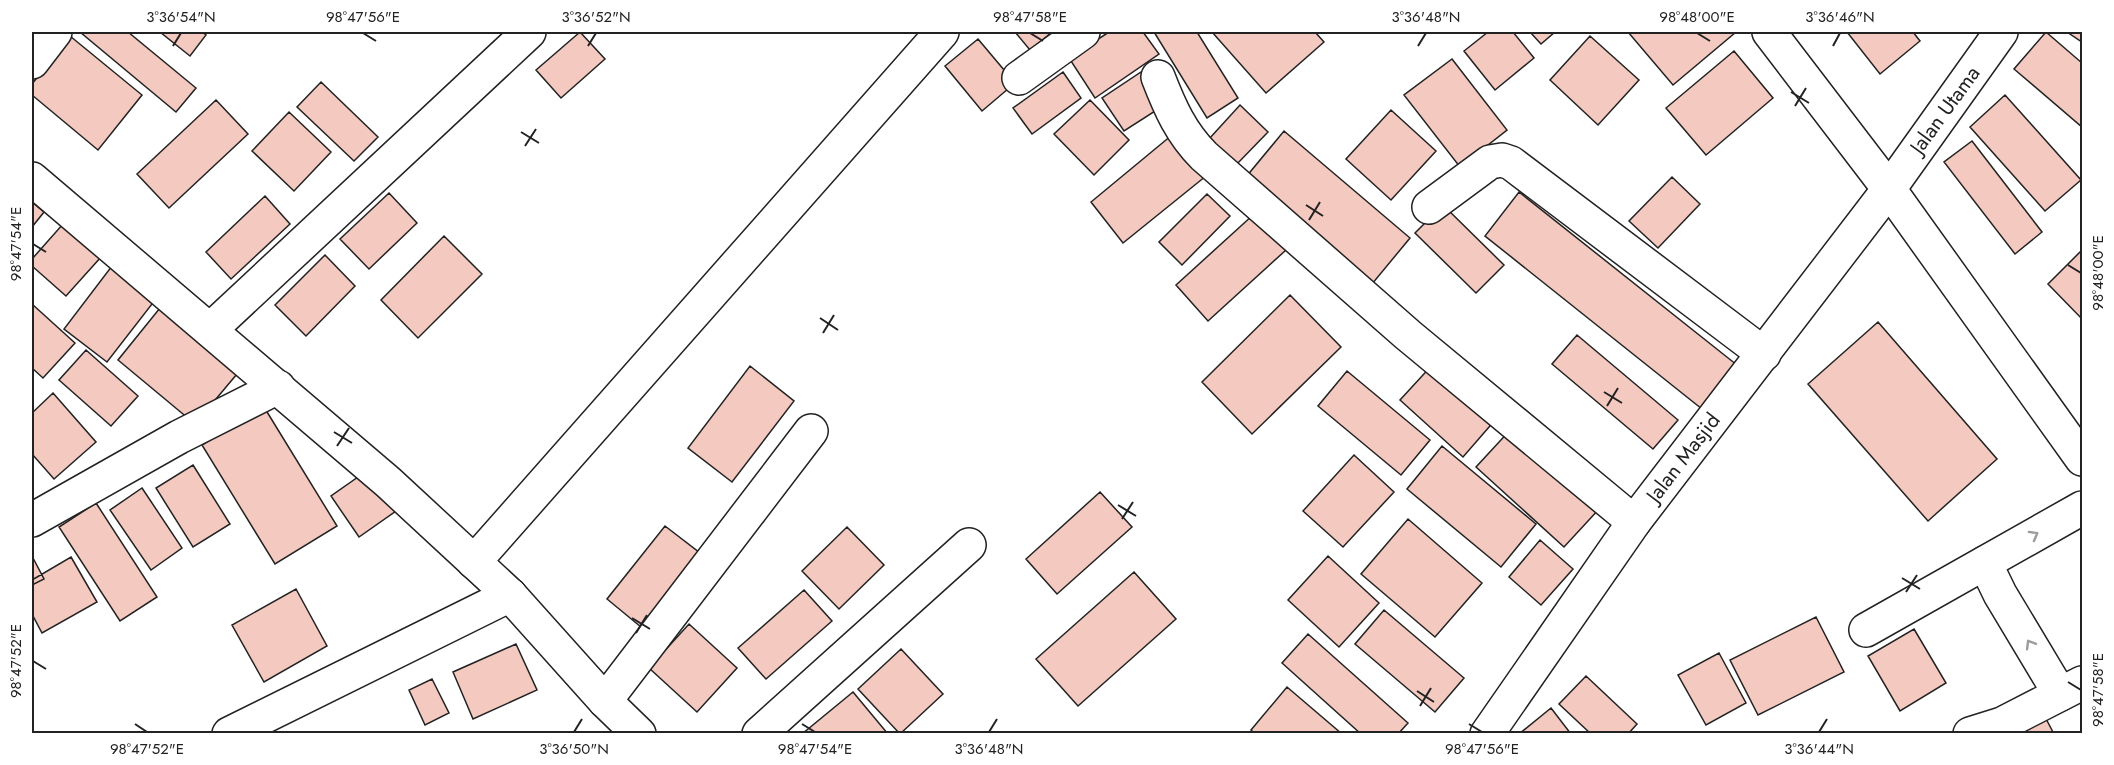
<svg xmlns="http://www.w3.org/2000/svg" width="2114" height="765" viewBox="0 0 2114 765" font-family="Jost,sans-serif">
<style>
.building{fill:#f3c9c0;stroke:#222;stroke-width:1.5}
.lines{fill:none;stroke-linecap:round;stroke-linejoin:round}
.minor-casing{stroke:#222;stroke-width:36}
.major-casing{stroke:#222;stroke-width:36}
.highway-casing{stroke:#222;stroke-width:36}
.minor{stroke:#fff;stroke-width:33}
.major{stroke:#fff;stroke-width:33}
.highway{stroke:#fff;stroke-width:33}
.oneway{stroke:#9c9c9c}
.ticks{fill:none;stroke:#222;stroke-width:2}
.labels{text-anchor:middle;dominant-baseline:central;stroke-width:4.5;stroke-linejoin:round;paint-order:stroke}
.street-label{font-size:21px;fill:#222;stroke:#fff}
.neatline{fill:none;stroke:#222;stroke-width:2}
.ticks-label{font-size:15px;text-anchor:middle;fill:#222}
</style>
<rect width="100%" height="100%" fill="#fff"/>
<path class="building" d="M80,32H128L196,88L176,112Z
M160,32H202L206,35L190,56Z
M580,32L605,59L561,98L536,70Z
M1015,32H1052L1030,50Z
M1109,32H1143L1159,54L1095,98L1069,58Z
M1154,32H1197L1238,98L1207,118Z
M1212,32H1315L1324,42L1266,93Z
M1488,32H1513L1534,58L1495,90L1464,51Z
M1530,32H1555L1541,44Z
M1628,32H1736L1673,85Z
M1847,32H1913L1920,41L1880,74Z
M2046,32L2082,63V127L2014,69Z
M2067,32H2082V42Z
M70,36L142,95L98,150L32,95V84Z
M1590,36L1639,80L1598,125L1550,80Z
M978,39L1015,83L982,111L945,66Z
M1734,51L1773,98L1706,155L1666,108Z
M1452,59L1507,130L1460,167L1404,95Z
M1063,72L1081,98L1032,134L1013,108Z
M1141,72L1163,106L1124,131L1102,98Z
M321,82L378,137L354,161L297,107Z
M2005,95L2081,180L2045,211L1970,127Z
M216,100L248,134L169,208L137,174Z
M1090,100L1129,140L1094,175L1054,134Z
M1240,105L1268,132L1236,165L1209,139Z
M1391,110L1436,151L1391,200L1346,159Z
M289,112L331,152L294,191L252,151Z
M1284,131L1410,238L1372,284L1246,177Z
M1172,135L1206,176L1123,243L1091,202Z
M1972,141L2042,232L2015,254L1944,162Z
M1672,177L1700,204L1658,248L1629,221Z
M1519,192L1742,369L1707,413L1485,236Z
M389,193L417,223L369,269L340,239Z
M1207,194L1230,216L1182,265L1159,242Z
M265,196L290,224L231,279L206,252Z
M32,202L44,212L32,227Z
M1443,205L1504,265L1476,293L1415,233Z
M1253,215L1286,250L1208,321L1176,285Z
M63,224L101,257L66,296L32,266V259Z
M444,236L482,274L418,338L381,300Z
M2082,250V319L2048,284Z
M325,255L355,286L306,336L275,305Z
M115,262L159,295L107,362L64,329Z
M1290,295L1341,347L1252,434L1202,382Z
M164,303L242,368L195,424L118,360Z
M32,304L75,343L43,378L32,368Z
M1878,322L1997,459L1928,521L1808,384Z
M1577,335L1678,420L1653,449L1552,364Z
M86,350L138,396L111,426L59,380Z
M1434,363L1496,419L1463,457L1400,400Z
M750,366L794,401L732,482L688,448Z
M1347,371L1430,440L1401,475L1318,406Z
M53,393L96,442L54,479L32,454V413Z
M264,407L337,526L275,564L202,445Z
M1512,428L1600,508L1564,547L1476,467Z
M1442,446L1536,524L1501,567L1407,489Z
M1354,455L1394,492L1343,547L1303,511Z
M193,465L230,524L193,547L156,488Z
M368,470L396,511L359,537L331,496Z
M142,488L182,548L151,570L110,510Z
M1100,492L1132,527L1057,594L1026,559Z
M96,503L157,597L120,621L59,527Z
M1408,519L1482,583L1435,637L1361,574Z
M665,526L700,553L641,627L607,599Z
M847,527L884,565L839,609L802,571Z
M1540,540L1573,569L1541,605L1509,577Z
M32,556L44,579L32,585Z
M1328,556L1379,603L1339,647L1288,600Z
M71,557L97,602L42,633L32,614V580Z
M1134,572L1176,619L1078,706L1036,659Z
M296,589L327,646L264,682L232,625Z
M804,590L832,621L766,679L738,648Z
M1384,610L1464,678L1435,712L1355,644Z
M1816,617L1844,672L1758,715L1730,660Z
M689,624L737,668L697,712L649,668Z
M1914,629L1946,683L1900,711L1868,656Z
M1308,634L1408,723L1398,734H1361L1282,663Z
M516,644L537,690L473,719L453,672Z
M901,649L943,694L900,734L858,689Z
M1719,653L1746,703L1706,725L1678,675Z
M1586,676L1637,724L1628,734H1591L1559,704Z
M432,679L449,713L425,725L409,690Z
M1287,687L1342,734H1255L1251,730Z
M853,692L888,734H802Z
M1551,708L1571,734H1519Z
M2044,715L2054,734H2009Z"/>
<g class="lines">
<g class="minor-casing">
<g id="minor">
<path d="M32,62L55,32"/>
<path d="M1158,77C1170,108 1181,133 1204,156L1408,335L1634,522"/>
<path d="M1019,78L1083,32"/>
<path d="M32,179L388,482L510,595L605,701L639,734"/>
<path d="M1429,207L1490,162L1502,160L1511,163L1764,354"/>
<path d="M210,330L529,32"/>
<path d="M32,520L179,437L278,387"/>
<path d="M474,562L942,32"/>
<path d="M1985,563L2000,594L2060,694"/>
<path d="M1866,630L2082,508"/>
<path d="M605,701L811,431"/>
<path d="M229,734L510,595"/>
<path d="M759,734L969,545"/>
<path id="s1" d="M1487,734L1634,522L1889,189"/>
<path d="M1970,734L2002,724L2082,683"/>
</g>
</g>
<g class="major-casing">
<path id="major" d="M1769,32L1889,189"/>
</g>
<g class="highway-casing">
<path id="highway" d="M2001,32L1889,189L2082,459"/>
</g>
<use href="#minor" class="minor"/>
<use href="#major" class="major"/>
<use href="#highway" class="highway"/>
</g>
<defs><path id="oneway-chevron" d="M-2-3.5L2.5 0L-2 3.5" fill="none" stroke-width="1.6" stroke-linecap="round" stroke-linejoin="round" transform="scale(1.5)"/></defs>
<g class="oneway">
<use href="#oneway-chevron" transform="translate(2034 535) rotate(-29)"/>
<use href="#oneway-chevron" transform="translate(2030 644) rotate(-121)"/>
</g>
<path class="ticks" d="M363,33L376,41M1030,33L1043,41M1697,33L1710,41M173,46L181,33M588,46L596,33M1418,46L1426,33M1833,46L1840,33M1791,92L1809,103M1795,106L1806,88M521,132L539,143M525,146L536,129M1306,205L1323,216M1309,220L1320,202M33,244L46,252M2068,265L2081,273M820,318L838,330M823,333L834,315M1604,392L1622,403M1607,406L1618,388M334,432L352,443M337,446L349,428M1118,505L1136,516M1122,519L1133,502M1902,578L1920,589M1906,592L1917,575M632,618L650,629M636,633L647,615M33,661L46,669M2068,682L2081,690M1417,691L1434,702M1420,706L1431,688M135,724L147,732M802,724L815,732M1469,724L1482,732M574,732L582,719M989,732L997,719M1819,732L1827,719"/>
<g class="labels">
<g class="street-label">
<text transform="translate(1945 110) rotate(-54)">Jalan Utama</text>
<text stroke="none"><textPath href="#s1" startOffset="339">Jalan Masjid</textPath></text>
</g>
</g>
<rect width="2114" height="765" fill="none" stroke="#ffffff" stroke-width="66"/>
<rect x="33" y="33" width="2048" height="699" class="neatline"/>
<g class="ticks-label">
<text x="181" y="22">3°36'54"N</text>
<text x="363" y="22">98°47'56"E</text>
<text x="596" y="22">3°36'52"N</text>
<text x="1030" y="22">98°47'58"E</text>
<text x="1426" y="22">3°36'48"N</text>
<text x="1697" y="22">98°48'00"E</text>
<text x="1840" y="22">3°36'46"N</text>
<text transform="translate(16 244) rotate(-90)" y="5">98°47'54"E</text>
<text transform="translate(2098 273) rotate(-90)" y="5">98°48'00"E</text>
<text transform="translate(16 661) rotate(-90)" y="5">98°47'52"E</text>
<text transform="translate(2098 690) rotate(-90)" y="5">98°47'58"E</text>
<text x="147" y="754">98°47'52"E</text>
<text x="574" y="754">3°36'50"N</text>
<text x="815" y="754">98°47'54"E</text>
<text x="989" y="754">3°36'48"N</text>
<text x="1482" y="754">98°47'56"E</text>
<text x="1819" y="754">3°36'44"N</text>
</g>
</svg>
